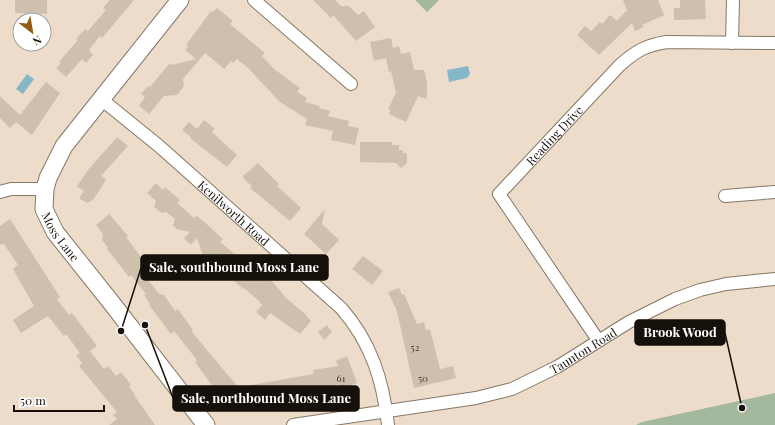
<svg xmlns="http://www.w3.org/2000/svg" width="775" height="425" viewBox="0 0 775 425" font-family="'Playfair Display',serif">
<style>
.green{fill:#a3b89c}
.water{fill:#86b7c9}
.building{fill:#cfbfad}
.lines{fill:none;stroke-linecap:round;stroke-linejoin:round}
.street-casing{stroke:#867766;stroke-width:14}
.secondary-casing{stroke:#867766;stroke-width:19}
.street{stroke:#fff;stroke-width:12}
.secondary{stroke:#fff;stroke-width:17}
.labels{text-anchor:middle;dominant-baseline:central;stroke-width:4;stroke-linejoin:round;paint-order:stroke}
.number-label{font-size:10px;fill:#443c33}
.street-label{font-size:12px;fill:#15100a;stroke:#fff}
.leader{fill:none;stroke:#15100a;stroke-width:1.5}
.callout-dot{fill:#15100a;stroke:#fff;stroke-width:1.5}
.callout{fill:#15100a;stroke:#15100a;stroke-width:1.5}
.callout-label{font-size:13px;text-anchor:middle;font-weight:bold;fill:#fff}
</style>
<rect width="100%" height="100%" fill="#eddcca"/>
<path class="green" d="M415,0H439L427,12Z
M775,393V425H636L642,422Z"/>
<path class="water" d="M468,66L470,74L467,78L449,82L447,70Z
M27,74L34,79L23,94L16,89Z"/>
<path class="building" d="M15,0H47V14L15,13Z
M110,0H134L102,38L100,36L89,50L93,55L86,63L82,59L66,77L56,68L61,63L59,62L78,40L76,39L85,29L88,31L106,10L103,8Z
M313,0H335L341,6H349L358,15L364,11L375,27L356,41L333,15L331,18Z
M623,0H658L664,15L642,25L644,27L635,31L632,23L599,55L577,35L585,26L591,31L600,22L602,24L610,15L617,21L627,10Z
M680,0H705L706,19L674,20V8H680Z
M217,8L233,21L230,24L265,53L262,56L274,69L300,88L297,92L307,98L305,102L320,106L319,108L330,111L328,116L349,121L348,126L359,128L355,145L331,140L333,131L305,125L307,119L280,102L248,68L237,59L233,63L231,61L224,69L205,53L183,79L184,86L177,95L164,96L149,114L139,106L145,97L141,94L148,86L150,87L170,63L172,65L196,59L185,50L188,47L186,45L211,11L213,12Z
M391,38L393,48L399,46L401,54L410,52L414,70H424L427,82V99L418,96L406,122L389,114L391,110L388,109L396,93L391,71L389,72L386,58L374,61L370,42Z
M46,82L60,93L32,135L16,122L10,128L0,118V96L20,115Z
M204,120L215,129L212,132L237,155L227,167L190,138L191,137L182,130L189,122L197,129Z
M117,137L128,146L101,176L106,180L93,200L87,203L79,198L84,191L77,186L88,170Z
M360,142H392V145H399V150H403V153H407V163L401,168L396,163L360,162Z
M258,163L279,184L277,186L301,208L290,221L250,188L252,186L244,179L243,176Z
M156,183L163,190L165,187L180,200L177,203L194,218L196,215L211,228L223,239L220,242L261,276L264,273L272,281L285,297L305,314L311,321L300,334L270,313L265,320L256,312L262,305L259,301L244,288L243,289L214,263H209L204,259L197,238L191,245L184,238L190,232L177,229L173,226L175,219L166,212L162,213L154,207L156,201L147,193Z
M325,209L322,224L339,240L326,254L304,234Z
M109,214L128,236L126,237L146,264L140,268L146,277L159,294L164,295L175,311L178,309L193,330L191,331L238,387L226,397L219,389L216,391L195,362L197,360L174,331L171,334L149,305L150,304L144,295L146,294L131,275L129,277L107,249L108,248L102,240L103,234L96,225Z
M10,219L60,297L57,299L69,315L72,313L97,346L90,351L104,369L108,366L116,376L121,372L131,385L129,387L135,394L134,395L155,425H109L117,419L113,415L117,412L79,366L82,363L76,355L80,353L66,334L64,336L48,316L21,333L13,320L34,306L13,269L18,265L4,244L0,245V226Z
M363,256L383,271L372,285L352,269Z
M399,288L402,295L404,294L417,324L424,322L426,330L430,329L440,369L453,366L456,378L414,388L397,311L388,292Z
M327,325L332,332L324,340L318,332Z
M347,356L357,383L340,389L338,384L332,387L307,389L308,393L253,401L251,385L314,374L313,370L338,366L336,361Z"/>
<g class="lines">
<g class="street-casing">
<g id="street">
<path d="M254,0L351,84"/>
<path d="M732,43L733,0"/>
<path id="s1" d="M101,99L159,146L341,308C371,342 383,380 388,425"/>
<path d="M0,192L11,189H45"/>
<path d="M725,196L775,192"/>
<path id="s2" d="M598,340L499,194L620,65C636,51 646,45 667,42L775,43"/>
<path id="s3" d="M293,425L476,398L512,389L557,367L629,322L675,299L700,290L726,284L775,279"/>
</g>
</g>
<g class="secondary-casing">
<g id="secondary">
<path id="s4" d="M180,0L64,146L48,178L45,189L44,209L55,232L110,301L206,425"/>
</g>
</g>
<use href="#street" class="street"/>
<use href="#secondary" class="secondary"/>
</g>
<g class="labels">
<g class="number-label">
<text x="415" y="347">52</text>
<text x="341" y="378">61</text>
<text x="423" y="378">50</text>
</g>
<g class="street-label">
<text stroke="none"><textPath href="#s2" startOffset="257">Reading Drive</textPath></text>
<text stroke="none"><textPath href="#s1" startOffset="175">Kenilworth Road</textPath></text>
<text stroke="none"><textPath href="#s4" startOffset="286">Moss Lane</textPath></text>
<text stroke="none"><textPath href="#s3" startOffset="303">Taunton Road</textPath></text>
</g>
</g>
<path class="leader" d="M121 331L141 268M742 408L725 333M145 325L173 398"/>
<g class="callout-dot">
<circle cx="121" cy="331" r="4"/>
<circle cx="742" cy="408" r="4"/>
<circle cx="145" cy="325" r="4"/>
</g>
<g class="callout">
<rect x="141" y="255" width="187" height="25" rx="4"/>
<rect x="635" y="320" width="90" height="25" rx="4"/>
<rect x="173" y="386" width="186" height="25" rx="4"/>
</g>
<g class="callout-label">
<text x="234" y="272">Sale, southbound Moss Lane</text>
<text x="680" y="337">Brook Wood</text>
<text x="266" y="403">Sale, northbound Moss Lane</text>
</g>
<g transform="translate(32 32) rotate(149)"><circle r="19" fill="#ffffff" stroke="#a19f9d"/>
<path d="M0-3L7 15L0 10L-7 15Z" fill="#925c12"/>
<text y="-6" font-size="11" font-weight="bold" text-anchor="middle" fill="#15100a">N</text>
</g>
<path d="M14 405v6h90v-6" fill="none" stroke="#15100a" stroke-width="2"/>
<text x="20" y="405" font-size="12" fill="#15100a" stroke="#ffffff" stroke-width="3" paint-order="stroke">50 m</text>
</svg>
